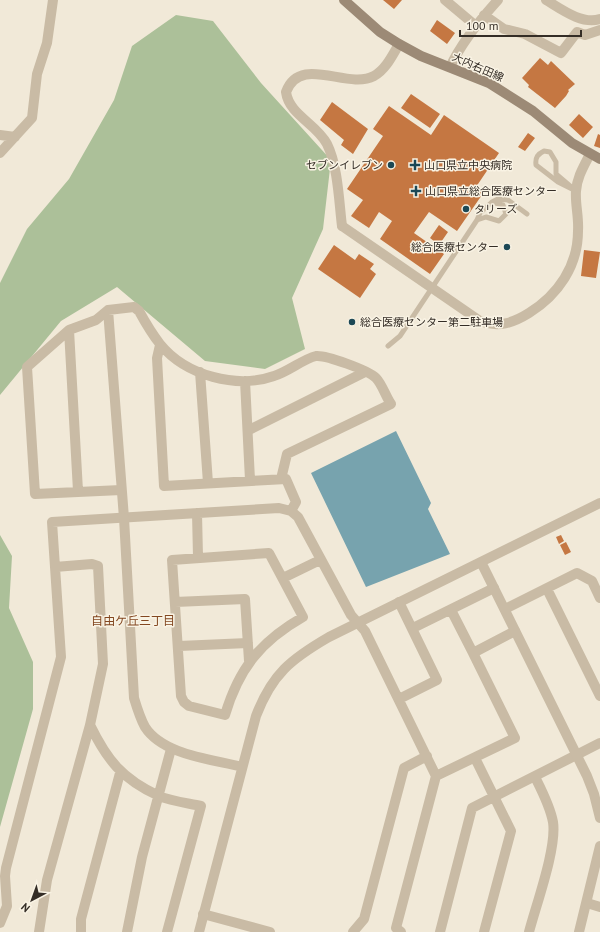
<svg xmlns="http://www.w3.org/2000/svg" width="600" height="932" viewBox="0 0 600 932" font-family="'PT Sans','Noto Sans JP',sans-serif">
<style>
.green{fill:#acc099}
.water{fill:#77a3ae}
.building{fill:#c57742}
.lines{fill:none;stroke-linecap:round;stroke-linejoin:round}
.service{stroke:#c9bba5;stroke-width:5}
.minor{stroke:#c9bba5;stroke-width:10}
.tertiary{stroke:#c9bba5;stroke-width:10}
.secondary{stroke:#9c8a76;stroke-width:10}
.poi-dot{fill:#1c4855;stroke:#f9f3e4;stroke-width:1.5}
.labels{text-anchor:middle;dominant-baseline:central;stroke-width:3;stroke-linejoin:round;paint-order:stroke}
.street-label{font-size:11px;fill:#342d26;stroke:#f9f3e4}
.poi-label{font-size:11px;fill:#342d26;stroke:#f9f3e4;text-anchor:start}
.neighbourhood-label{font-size:12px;fill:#834720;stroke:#f9f3e4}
</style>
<rect width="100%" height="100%" fill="#f1e9d8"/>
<path class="green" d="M176,15L213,21L261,83L331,160L323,229L292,298L305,349L265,369L205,361L117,287L61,321L0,395V283L27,229L69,179L114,100L132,46Z
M0,535L12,556L9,608L33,662V709L0,827Z"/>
<path class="water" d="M396,431L431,503L428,509L450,554L366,587L311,473Z"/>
<path class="building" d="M383,0H402L394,9Z
M437,20L455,33L447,44L430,31Z
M540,58L548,65L551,61L575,84L568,90L569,91L566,96L555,108L528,87L529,85L522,78Z
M411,94L440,114L430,128L401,108Z
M332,102L368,129L353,154L341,145L344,140L320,120Z
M389,106L431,135L444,115L499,153L476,187L484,192L457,231L429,212L414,233L444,254L430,274L380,239L392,221L379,212L369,228L351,216L363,200L347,189L383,136L373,129Z
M579,114L593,127L583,138L569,125Z
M528,133L535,138L525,151L518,147Z
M598,134L600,135V148L594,146Z
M439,225L448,232L439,245L430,238Z
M334,245L355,260L359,254L374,264L370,269L376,274L360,298L318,269Z
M584,250L600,252L596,278L581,276Z
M561,535L564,541L559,544L556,537Z
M566,542L571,552L565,555L560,545Z"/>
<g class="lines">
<path class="service" d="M544,151L550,152L556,162V174L576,191L558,182L536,165C535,157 538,154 544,151Z
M492,202L498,199L508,200L527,214
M388,346L400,336L477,220L480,213L492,202L503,205L506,214L499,221L486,217L477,220"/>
<path class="minor" d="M445,0L476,26
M546,0C561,9 582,25 600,19
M484,15L504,29L525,34L561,53L577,32L585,35L600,30
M450,67C462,42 479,21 498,0
M0,135L15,137
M0,153L32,118L37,74L47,43L53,0
M342,226C339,202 338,166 327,144C317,124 289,115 286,92C300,54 347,90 374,76C386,69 392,56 399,44
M108,310L124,518
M69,330L78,491
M160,345L157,358L164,486L286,479L296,502L291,511
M200,372L208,483
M245,381L250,480
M249,430L365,372
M121,490L35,494L27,367L69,330L96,320L108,310L134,307L139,311C145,322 152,334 160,344C186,376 237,389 274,376C288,372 303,359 316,356C326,355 368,370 376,378C382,384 386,397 391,404L287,454L281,479
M197,513L198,557
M269,553L303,617C261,641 239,668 225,715L189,706L184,702L181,696L172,560Z
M283,578L320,560
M547,589L600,696
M175,602L245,599L249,661
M399,602L437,680L399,699
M505,609L577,573L592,581L600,598
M451,610L473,653
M413,628L494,588
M179,646L248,643
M90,725C107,760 122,779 159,796C171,801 187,803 201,806L167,932
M475,758L511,831L484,932
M436,776L515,738L473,653L515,631
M587,903L600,907
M203,914L270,932
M0,923L7,906L5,876L6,868L61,657L52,522L279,508L291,511L298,517L351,615L365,631L436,776L396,928L401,932
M39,932L47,880L90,725L103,664L98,566L92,564L55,567
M81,932V919L120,773
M127,932L142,857L171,749
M353,932L364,919L404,768L427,756
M440,932L472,808L600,743
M529,932C536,905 557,848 553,822C550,806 542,791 535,777"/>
<path class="tertiary" d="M342,226L480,321C498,328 513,323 529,313C558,295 578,266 578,231C579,217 575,204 576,191C577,177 584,166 590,154
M124,518L134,698C137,708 140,718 145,727C163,755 211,759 242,767
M481,562L587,776L594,794L600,818
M199,932L256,716C272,674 291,659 329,637L600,503
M579,932L600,846"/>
<path class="secondary" d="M344,0L380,32L399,44L421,56L489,83L533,111L572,143L600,159"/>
</g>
<g class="poi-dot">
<circle cx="391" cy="165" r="4"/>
<path d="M413 159h4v4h4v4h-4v4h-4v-4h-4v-4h4z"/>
<path d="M414 185h4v4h4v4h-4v4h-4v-4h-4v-4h4z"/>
<circle cx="466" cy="209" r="4"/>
<circle cx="507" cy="247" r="4"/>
<circle cx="352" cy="322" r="4"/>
</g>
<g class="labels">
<g class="street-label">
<text transform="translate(478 67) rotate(24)">大内右田線</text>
</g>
<g class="poi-label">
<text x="383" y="165" text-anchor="end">セブンイレブン</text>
<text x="424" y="165">山口県立中央病院</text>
<text x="425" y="191">山口県立総合医療センター</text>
<text x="474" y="209">タリーズ</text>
<text x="499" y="247" text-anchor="end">総合医療センター</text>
<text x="360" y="322">総合医療センター第二駐車場</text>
</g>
<g class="neighbourhood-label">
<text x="133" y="620">自由ケ丘三丁目</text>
</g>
</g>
<g transform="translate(32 900) rotate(221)" stroke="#f9f3e4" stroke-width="3" paint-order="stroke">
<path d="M0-3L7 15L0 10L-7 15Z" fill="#342d26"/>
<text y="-6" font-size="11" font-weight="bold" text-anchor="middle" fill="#342d26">N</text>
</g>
<path d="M460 30v6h121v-6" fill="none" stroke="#342d26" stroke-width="2"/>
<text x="466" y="30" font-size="12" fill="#342d26" stroke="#f9f3e4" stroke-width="3" paint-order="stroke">100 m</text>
</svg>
